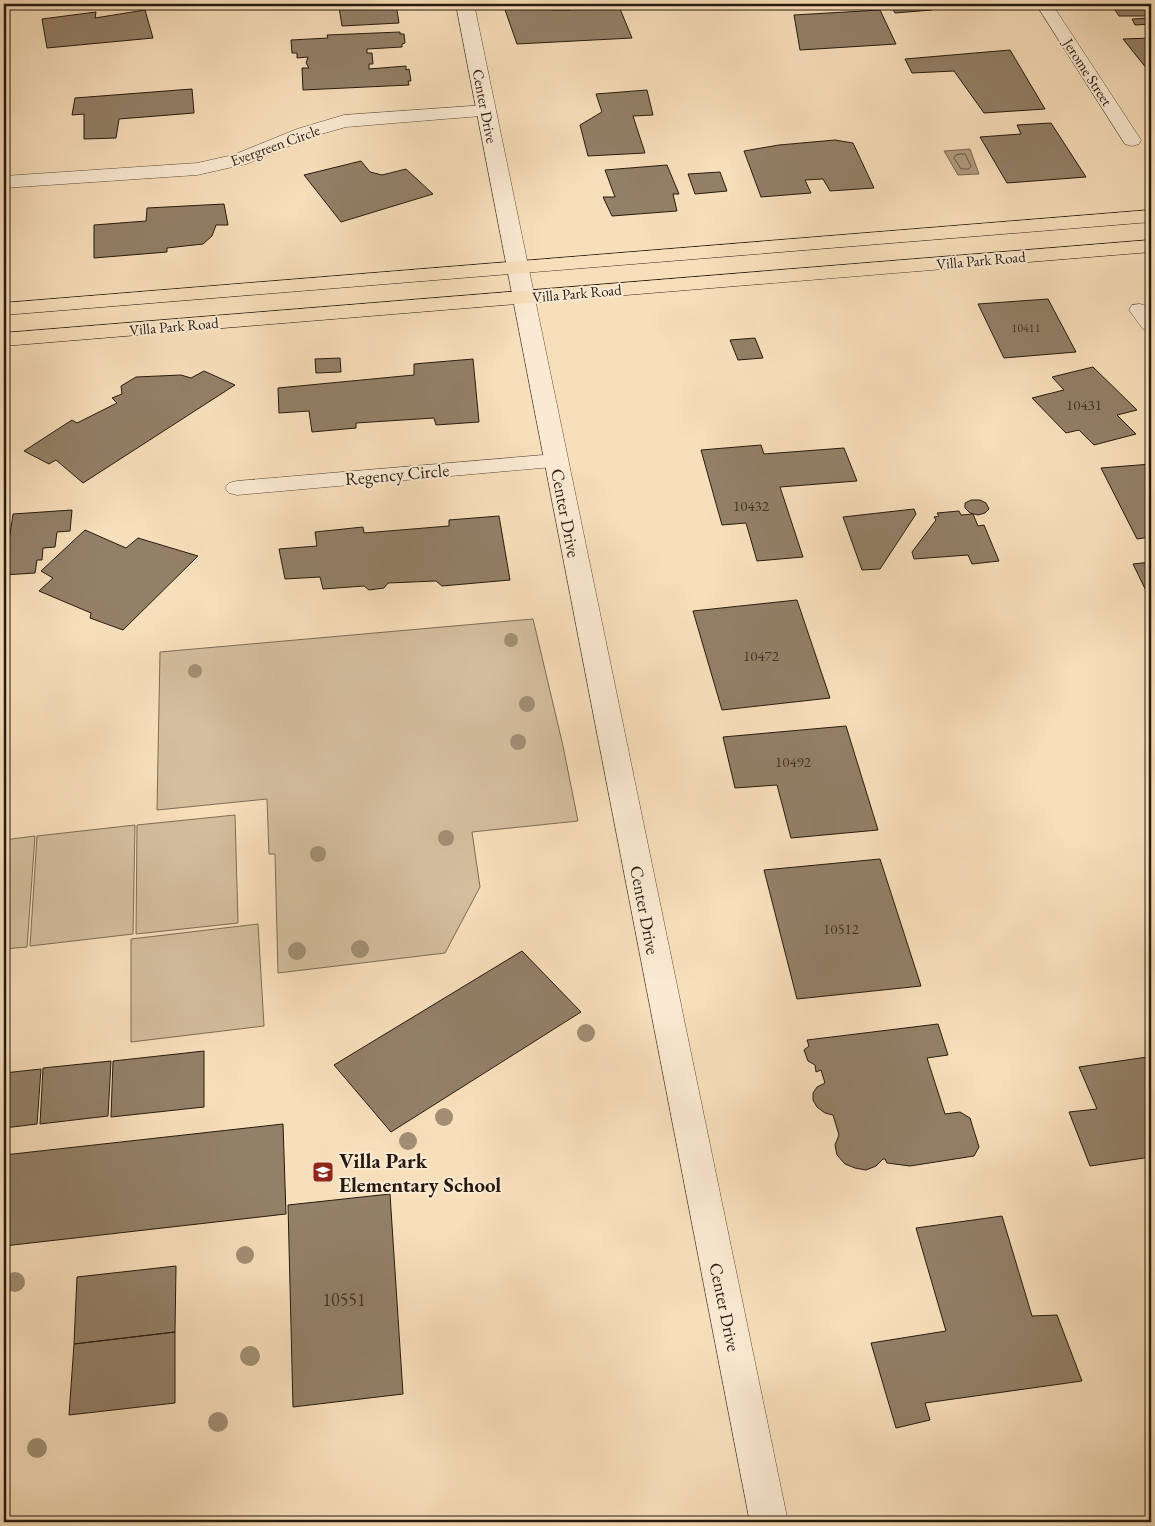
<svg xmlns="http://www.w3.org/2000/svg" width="1155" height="1526" viewBox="0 0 1155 1526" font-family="'EB Garamond',serif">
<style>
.green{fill:#d4be9e;stroke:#7d6c56}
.water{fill:#b19c81;stroke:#796853}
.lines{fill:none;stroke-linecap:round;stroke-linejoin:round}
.shore{stroke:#6c5b48;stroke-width:1}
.building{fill:#938068;stroke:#261a0f}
.minor-casing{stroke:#5a4b3a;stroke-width:1}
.tertiary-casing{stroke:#5a4b3a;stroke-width:1}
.primary-casing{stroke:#261a0f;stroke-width:1}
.minor{fill:#faead3;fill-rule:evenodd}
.tertiary{fill:#faead3;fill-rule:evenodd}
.primary{fill:#f8dfbb;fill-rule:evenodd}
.tree{fill:#a18e74}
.labels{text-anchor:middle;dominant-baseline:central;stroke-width:4;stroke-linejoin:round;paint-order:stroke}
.far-number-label{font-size:12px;fill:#413425}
.far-street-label{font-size:15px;fill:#261a0f;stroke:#faead3}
.number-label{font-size:15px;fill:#413425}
.street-label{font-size:18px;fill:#261a0f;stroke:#faead3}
.near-number-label{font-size:18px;fill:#413425}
.near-poi-label{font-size:21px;font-weight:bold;fill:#261a0f;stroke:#faead3;text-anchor:start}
</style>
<rect width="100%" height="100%" fill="#f8dfbb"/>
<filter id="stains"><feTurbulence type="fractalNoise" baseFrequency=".004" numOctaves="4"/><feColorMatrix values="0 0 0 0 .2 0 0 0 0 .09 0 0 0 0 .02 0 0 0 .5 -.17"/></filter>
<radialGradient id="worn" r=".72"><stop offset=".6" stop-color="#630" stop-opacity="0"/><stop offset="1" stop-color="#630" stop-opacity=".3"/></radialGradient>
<path class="green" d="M533,619L563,746L578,821L472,832L480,887L445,953L278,973L275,854H269L267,799L157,810L160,652Z
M235,815L238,923L136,934L137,825Z
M135,825L133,934L30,946L37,836Z
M35,836L27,947L4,949V840Z
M258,924L264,1026L131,1042V939Z"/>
<path class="water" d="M970,149L979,174L958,175L944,151Z"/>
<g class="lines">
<path class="shore" d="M965,154L971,166L969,169H961L954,158L956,155Z"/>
</g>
<path class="building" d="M326,4H396L399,23L342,26L339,7L326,8Z
M551,4L552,10H570L569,4H618L632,38L517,44L504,7Z
M890,4H928L932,10L895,13Z
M1111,4H1150L1151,16H1119Z
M145,10L153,38L47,48L42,19L96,12L95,18Z
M880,10L896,44L800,50L794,15Z
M1151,18V24L1135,25L1132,19Z
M400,32V34H404L405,43L402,44V47L367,49V53H372L373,64H369V69L406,66V70L409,69L411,81H408L409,85L303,90L302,68H309L306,63L308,57L297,58V53H292L291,40L328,38L327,35Z
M1151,38V74L1123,39Z
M1010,50L1045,109L984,113L954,71L912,73L905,59Z
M192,89L194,113L119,119L116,138L84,139V114L72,115L75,98Z
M647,90L653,115L633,116L645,153L588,156L580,125L602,112L596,94Z
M4,114L9,118L8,136H4Z
M1051,123L1086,177L1007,183L980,137L1021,134L1017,125Z
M835,140L853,143L874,188L830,191L823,179L805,180L811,193L761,197L744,151L779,145Z
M361,161L370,172L382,175L406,169L433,194L341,222L304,175Z
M667,165L679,194H673L677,211L612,216L603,197H615L605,170Z
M720,172L727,191L695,194L688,174Z
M224,204L228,225H216L212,236L203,244L167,248V252L94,258V225L146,221L147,208Z
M1048,299L1076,352L1004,358L978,304Z
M755,338L763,358L738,360L730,340Z
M340,358L341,372L316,373L315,359Z
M473,359L479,422L436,425L434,418L356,423V428L312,432L309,411L279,413L278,388L414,375V364Z
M1093,367L1137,410L1117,415L1136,434L1094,445L1079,430L1066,433L1032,398L1064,390L1052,377Z
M204,371L235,385L83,483L56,460L49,464L24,451L72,420L77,423L117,403L112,398L122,394L121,386L136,377L181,375L191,378Z
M761,445L764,454L844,448L857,481L780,487L803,557L757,561L746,523L722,525L701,450Z
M1151,464V537L1137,539L1101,468Z
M971,500H980L986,503L989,509L985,513L978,515L970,513L965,508V503Z
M914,509L916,514L880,569L862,570L843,517Z
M72,510L70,531L57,532L55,547L43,548L42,560H37L35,573L4,575L13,514Z
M959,511L961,515L973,514L978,526L984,525L999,561L972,564L968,555L914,559L912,552L936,520L934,517L939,516L937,513Z
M499,516L510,580L442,586L436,581L388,583L384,588L369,590L364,586L323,589L320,577L285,579L279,549L317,546L315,532L363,527L364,533L449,526V520Z
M85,530L126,548L138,538L198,556L123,630L90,618L91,613L39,591L53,578L41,571Z
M1151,562V601L1133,564Z
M797,600L830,698L722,710L693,611Z
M846,726L878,830L791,838L777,785L735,788L723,737Z
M880,859L921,986L797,999L764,870Z
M522,951L581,1012L391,1132L334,1065Z
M938,1024L948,1055L927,1058L945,1114L960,1112L970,1118L979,1147L974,1156L910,1166L887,1163L885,1159H883L876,1166L866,1170L855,1168L845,1164L837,1155L835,1145L839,1135L833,1115L825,1113L817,1107L813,1100V1093L817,1087L825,1083L821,1070L816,1072L815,1065L808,1061L804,1050L809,1046L807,1040Z
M204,1051V1107L111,1117L113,1061Z
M1147,1057L1151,1068V1157L1090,1166L1069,1112L1097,1109L1079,1067Z
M111,1061L108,1116L40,1124L43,1068Z
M41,1069L37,1124L4,1128V1073Z
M283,1124L286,1214L4,1246V1155Z
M390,1194L403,1394L293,1407L288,1205Z
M1002,1216L1032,1316L1057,1315L1082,1381L925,1403L930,1420L896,1428L871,1343L946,1331L916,1228Z
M176,1266L175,1332L74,1344L77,1277Z
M175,1332V1403L69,1415L74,1344Z"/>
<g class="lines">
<g class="minor-casing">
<path id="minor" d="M1036,4H1052L1141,140L1139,144L1132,146L1125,144Z
M486,105L493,107L495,111L493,115L346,127L311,137L246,164L197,175L4,188V176L197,163L233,155L297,129L344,115Z
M1140,304C1154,307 1151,318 1151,330L1143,329L1129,310L1132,305Z
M556,454L564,456L568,461L564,466L237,495L229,493L225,488L229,483L237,481Z"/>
</g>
<g class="tertiary-casing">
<path id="tertiary" d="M456,4H474L788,1522H750Z"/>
</g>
<g class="primary-casing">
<path id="primary" d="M1151,210V222L4,315V303Z
M1151,240V252L4,346V333Z"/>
</g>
<use href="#minor" class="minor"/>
<use href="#tertiary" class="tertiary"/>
<use href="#primary" class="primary"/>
</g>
<g class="tree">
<circle cx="511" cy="640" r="7"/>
<circle cx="195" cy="671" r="7"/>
<circle cx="527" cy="704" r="8"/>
<circle cx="518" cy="742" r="8"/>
<circle cx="446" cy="838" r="8"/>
<circle cx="318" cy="854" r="8"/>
<circle cx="360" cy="949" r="9"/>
<circle cx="297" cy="951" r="9"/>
<circle cx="586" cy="1033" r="9"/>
<circle cx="444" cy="1117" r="9"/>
<circle cx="408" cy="1141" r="9"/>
<circle cx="245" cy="1255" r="9"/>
<circle cx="15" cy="1282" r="10"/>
<circle cx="250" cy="1356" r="10"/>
<circle cx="218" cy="1422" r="10"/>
<circle cx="37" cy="1448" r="10"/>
</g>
<defs>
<g id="school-square" transform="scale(1.125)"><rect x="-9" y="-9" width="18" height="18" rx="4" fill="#8f2418" stroke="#faead3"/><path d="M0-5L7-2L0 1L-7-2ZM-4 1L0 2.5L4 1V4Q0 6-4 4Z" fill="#fff"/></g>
</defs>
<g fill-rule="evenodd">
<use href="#school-square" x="323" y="1172"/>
</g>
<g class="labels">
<g class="far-number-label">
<text x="1026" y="328">10411</text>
</g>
<g class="far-street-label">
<text transform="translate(1088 72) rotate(57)">Jerome Street</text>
<text transform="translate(485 106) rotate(79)">Center Drive</text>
<text transform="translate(275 145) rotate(-20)">Evergreen Circle</text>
<text transform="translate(981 260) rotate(-5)">Villa Park Road</text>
<text transform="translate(577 293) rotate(-5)">Villa Park Road</text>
<text transform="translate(174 326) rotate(-5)">Villa Park Road</text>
</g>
<g class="number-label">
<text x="1084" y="404">10431</text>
<text x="751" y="505">10432</text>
<text x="761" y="655">10472</text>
<text x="793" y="761">10492</text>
<text x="841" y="928">10512</text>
</g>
<g class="street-label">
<text transform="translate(397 474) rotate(-5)">Regency Circle</text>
<text transform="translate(566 513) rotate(79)">Center Drive</text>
<text transform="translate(645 910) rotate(79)">Center Drive</text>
<text transform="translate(725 1307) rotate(78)">Center Drive</text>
</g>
<g class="near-number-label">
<text x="344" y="1299">10551</text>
</g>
<g class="near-poi-label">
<text x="339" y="1160">Villa Park<tspan x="339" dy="24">Elementary School</tspan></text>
</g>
</g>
<rect width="1155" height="1526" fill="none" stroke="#f8dfbb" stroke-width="20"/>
<rect x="5" y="5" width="1145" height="1516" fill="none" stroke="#261a0f" stroke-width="2.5"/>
<rect x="10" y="10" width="1135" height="1506" fill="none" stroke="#261a0f"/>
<rect width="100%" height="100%" filter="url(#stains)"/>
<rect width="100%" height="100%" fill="url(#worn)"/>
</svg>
